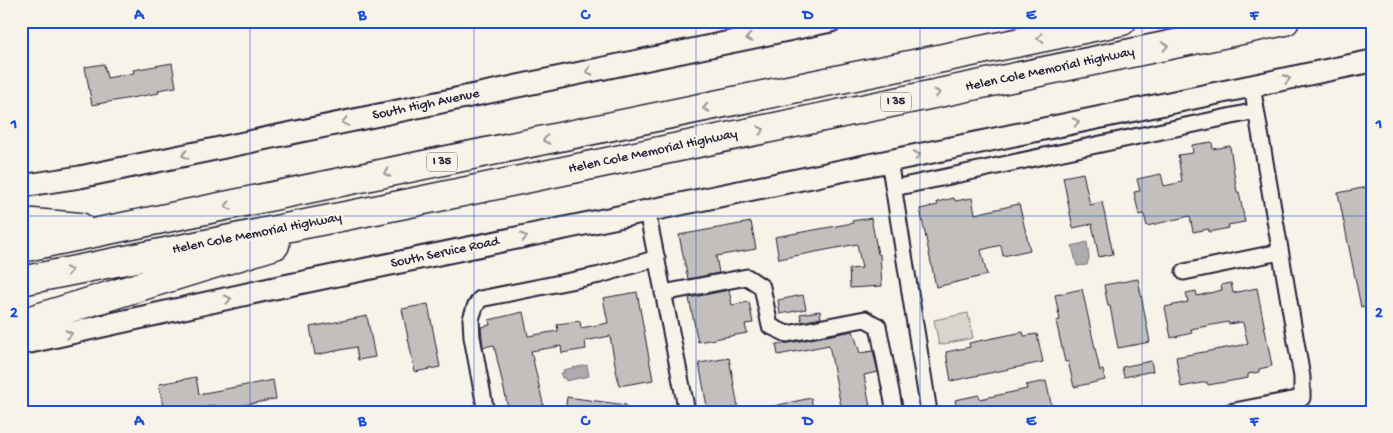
<svg xmlns="http://www.w3.org/2000/svg" width="1393" height="433" viewBox="0 0 1393 433" font-family="'Gochi Hand',sans-serif">
<style>
.green{fill:#d8d5cf;stroke:#7d7c85}
.water{fill:#aeabad;stroke:#76747f}
.building{fill:#c2bfbd;stroke:#22223b}
.lines{fill:none;stroke-linecap:round;stroke-linejoin:round}
.street-casing{stroke:#22223b;stroke-width:19}
.secondary-casing{stroke:#22223b;stroke-width:25}
.highway-casing{stroke:#22223b;stroke-width:31}
.street{stroke:#f7f3e8;stroke-width:15}
.secondary{stroke:#f7f3e8;stroke-width:21}
.highway{stroke:#f7f3e8;stroke-width:28}
.oneway{stroke:#97959a}
.grid{fill:none;stroke:#1d4ed8;stroke-width:1;stroke-opacity:0.55}
.labels{text-anchor:middle;dominant-baseline:central;stroke-width:4.5;stroke-linejoin:round;paint-order:stroke}
.shield{fill:#f7f3e8;stroke:#62616f;stroke-width:1}
.shield-label{font-size:12px;font-weight:bold;fill:#22223b}
.street-label{font-size:14px;fill:#22223b;stroke:#f7f3e8}
.neatline{fill:none;stroke:#1d4ed8;stroke-width:2}
.grid-label{font-size:16px;text-anchor:middle;font-weight:bold;fill:#1d4ed8}
</style>
<rect width="100%" height="100%" fill="#f7f3e8"/>
<filter id="ink" filterUnits="userSpaceOnUse"><feTurbulence type="fractalNoise" baseFrequency=".02" numOctaves="2"/><feDisplacementMap in="SourceGraphic" scale="10" xChannelSelector="R" yChannelSelector="G"/><feConvolveMatrix kernelMatrix="1 2 1 2 8 2 1 2 1" color-interpolation-filters="sRGB"/></filter>
<g filter="url(#ink)">
<path class="green" d="M968,313L973,338L939,345L934,320Z"/>
<path class="water" d="M1087,242L1089,258L1087,265L1077,266L1072,246Z
M587,365L589,376L566,381L565,378H562L561,373H564L563,370Z"/>
<path class="building" d="M172,63L176,87L158,90L159,93L92,105L85,67L104,64L107,78L134,73L133,70Z
M1212,142L1213,149L1230,146L1237,192H1239L1245,222L1228,225L1229,228L1209,232V229L1193,232L1190,216L1147,226L1144,214L1139,215L1134,192L1140,191L1137,179L1161,174L1164,186L1182,182L1178,155L1193,153L1192,145Z
M1083,173L1090,205L1102,202L1113,254L1099,257L1092,224L1073,228L1063,177Z
M1372,186V304L1361,307L1338,193Z
M954,198L955,201L972,198L975,214L1019,204L1030,250L1003,256L1001,245L981,250L987,275L936,287L920,209L938,205L937,202Z
M871,218L878,254H880L882,286L850,288L849,269L862,268L857,244L779,259L775,237L853,223L852,221Z
M751,222L756,249L716,256L719,273L688,279L679,235Z
M1138,279L1150,342L1118,348L1110,306H1108L1104,285Z
M1231,283L1233,293L1257,288L1272,366L1259,369V372L1248,374V378L1208,385L1207,382L1181,387L1176,357L1248,344L1243,323L1242,322L1229,324L1228,322L1191,329L1192,333L1171,338L1165,307L1188,302L1186,293L1196,291L1197,296L1222,290L1221,285Z
M1082,289L1100,371L1103,370L1105,380L1074,387L1068,361L1065,362L1056,321L1060,320L1055,295Z
M729,290L732,305L749,302L753,323L745,324L747,333L698,342L689,298Z
M637,292L653,380L619,386L610,336L585,341L586,349L562,353L561,346L531,351L545,412H509L494,345L483,347L481,327L490,325L489,320L523,312L528,336L558,331L557,324L580,321L581,328L608,323L603,298Z
M803,295L806,309L780,314L778,300Z
M428,304L440,367L415,372L402,309Z
M820,311L821,318L802,322L800,314Z
M367,316L375,357L358,360L356,347L315,355L310,327Z
M853,331L860,353L873,351L878,372L864,375L871,412H842L829,345L778,355L776,344L789,343Z
M1023,332L1024,336L1037,334L1043,362L951,381L946,352L970,347L969,343Z
M729,358L738,407L708,412L699,363Z
M1151,361L1153,371L1124,377L1122,367Z
M196,377L199,394L273,380L276,399L217,410L216,405L181,412H164L159,384Z
M1046,381L1053,412H958L955,400L979,395L980,399L1027,389L1026,385Z
M567,397L626,405V412H565Z
M811,398L814,412H769V407Z"/>
<g class="lines">
<g class="street-casing">
<path id="street" d="M889,160L929,412
M894,188L1256,111
M647,211L687,412
M1184,272L1280,252
M663,293L747,277L762,287L770,326L787,334L865,319L878,326L895,412
M486,412L472,337L471,319L475,307L480,299L600,275L657,258
M1229,412L1302,398V377L1252,86"/>
</g>
<g class="secondary-casing">
<path id="secondary" d="M21,186L80,177L831,21
M21,344L270,289L1372,61"/>
</g>
<g class="highway-casing">
<path id="highway" d="M21,222L80,227
M21,248L1122,21
M21,281L400,205L1285,21
M21,323L275,245"/>
</g>
<use href="#street" class="street"/>
<use href="#secondary" class="secondary"/>
<use href="#highway" class="highway"/>
</g>
<defs><path id="oneway-chevron" d="M-2-3.5L2.5 0L-2 3.5" fill="none" stroke-width="1.6" stroke-linecap="round" stroke-linejoin="round" transform="scale(1.25)"/></defs>
<g class="oneway">
<use href="#oneway-chevron" transform="translate(749 38) rotate(168)"/>
<use href="#oneway-chevron" transform="translate(1040 38) rotate(168)"/>
<use href="#oneway-chevron" transform="translate(1165 46) rotate(-12)"/>
<use href="#oneway-chevron" transform="translate(589 71) rotate(168)"/>
<use href="#oneway-chevron" transform="translate(1287 79) rotate(-12)"/>
<use href="#oneway-chevron" transform="translate(937 93) rotate(-12)"/>
<use href="#oneway-chevron" transform="translate(706 108) rotate(168)"/>
<use href="#oneway-chevron" transform="translate(345 122) rotate(168)"/>
<use href="#oneway-chevron" transform="translate(1076 122) rotate(-12)"/>
<use href="#oneway-chevron" transform="translate(761 130) rotate(-12)"/>
<use href="#oneway-chevron" transform="translate(546 140) rotate(168)"/>
<use href="#oneway-chevron" transform="translate(185 155) rotate(168)"/>
<use href="#oneway-chevron" transform="translate(917 155) rotate(-12)"/>
<use href="#oneway-chevron" transform="translate(387 173) rotate(168)"/>
<use href="#oneway-chevron" transform="translate(228 206) rotate(168)"/>
<use href="#oneway-chevron" transform="translate(524 237) rotate(-12)"/>
<use href="#oneway-chevron" transform="translate(69 271) rotate(-11)"/>
<use href="#oneway-chevron" transform="translate(228 299) rotate(-12)"/>
<use href="#oneway-chevron" transform="translate(69 334) rotate(-12)"/>
</g>
</g>
<path class="grid" d="M250,21V412M474,21V412M696,21V412M920,21V412M1142,21V412M21,216H1372"/>
<g class="labels">
<g class="shield">
<rect x="881" y="92.5" width="30" height="19" rx="4"/>
<rect x="427" y="152.5" width="30" height="19" rx="4"/>
</g>
<g class="shield-label">
<text x="896" y="102">I 35</text>
<text x="442" y="162">I 35</text>
</g>
<g class="street-label">
<text transform="translate(1050 70) rotate(-12)">Helen Cole Memorial Highway</text>
<text transform="translate(426 105) rotate(-12)">South High Avenue</text>
<text transform="translate(653 152) rotate(-12)">Helen Cole Memorial Highway</text>
<text transform="translate(257 234) rotate(-11)">Helen Cole Memorial Highway</text>
<text transform="translate(445 253) rotate(-12)">South Service Road</text>
</g>
</g>
<rect width="1393" height="433" fill="none" stroke="#f7f3e8" stroke-width="55"/>
<rect x="28" y="28" width="1338" height="378" class="neatline"/>
<g class="grid-label">
<text x="139" y="19">A</text>
<text x="362" y="19">B</text>
<text x="585" y="19">C</text>
<text x="808" y="19">D</text>
<text x="1031" y="19">E</text>
<text x="1254" y="19">F</text>
<text x="14" y="128">1</text>
<text x="1379" y="128">1</text>
<text x="14" y="317">2</text>
<text x="1379" y="317">2</text>
<text x="139" y="425">A</text>
<text x="362" y="425">B</text>
<text x="585" y="425">C</text>
<text x="808" y="425">D</text>
<text x="1031" y="425">E</text>
<text x="1254" y="425">F</text>
</g>
</svg>
